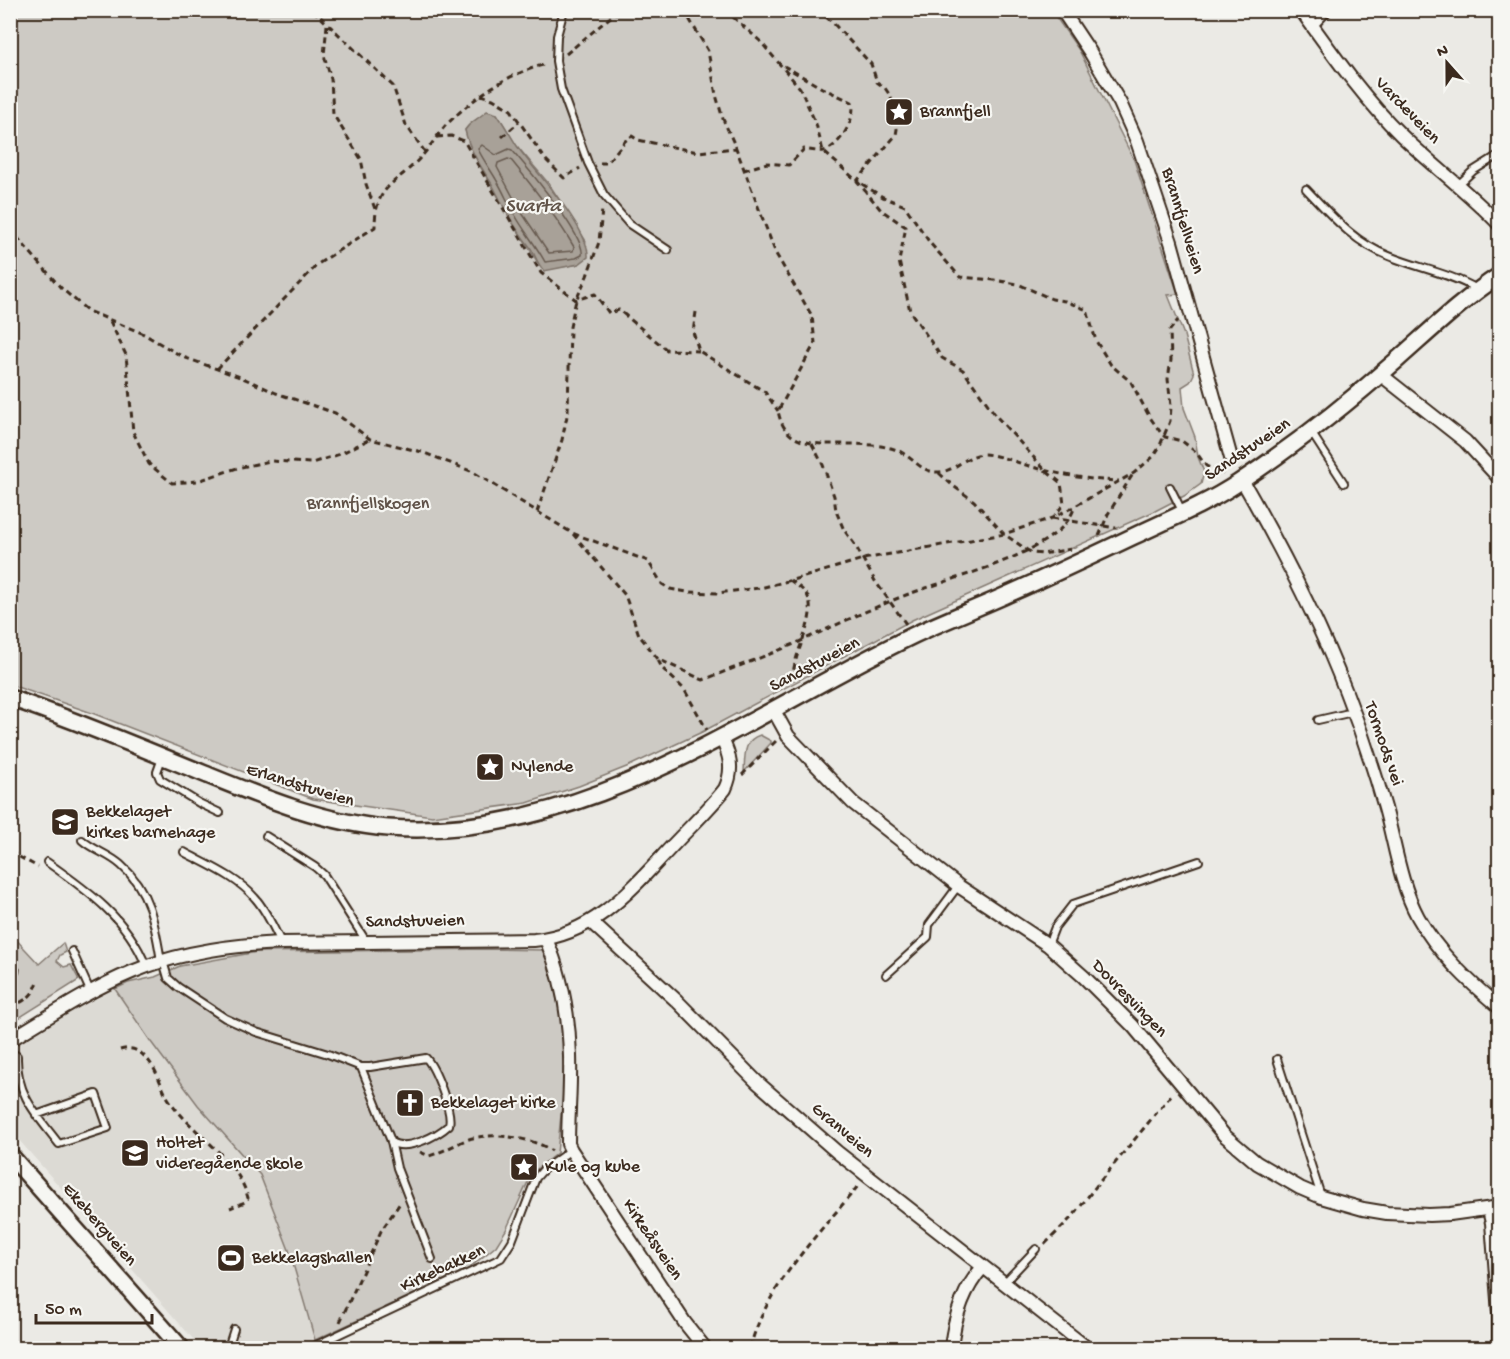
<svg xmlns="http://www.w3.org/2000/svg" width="1510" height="1359" viewBox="0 0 1510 1359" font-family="'Gochi Hand',sans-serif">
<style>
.built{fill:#dcdad4}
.green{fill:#cdcac4;stroke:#847a71;stroke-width:1.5;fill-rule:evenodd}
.water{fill:#a8a198;stroke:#7c7167;stroke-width:1.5}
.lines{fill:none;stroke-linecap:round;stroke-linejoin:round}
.shore{stroke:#675a4f;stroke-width:1.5}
.service-casing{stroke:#3b2a1e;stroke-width:10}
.minor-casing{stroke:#3b2a1e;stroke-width:16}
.tertiary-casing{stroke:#3b2a1e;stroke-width:20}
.path{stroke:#3b2a1e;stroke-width:3;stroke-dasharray:6 4.5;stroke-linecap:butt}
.service{stroke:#f6f6f2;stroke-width:6}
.minor{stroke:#f6f6f2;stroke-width:12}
.tertiary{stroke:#f6f6f2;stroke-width:15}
.labels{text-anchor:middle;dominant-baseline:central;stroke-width:4.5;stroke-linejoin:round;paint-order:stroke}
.street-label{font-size:18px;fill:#3b2a1e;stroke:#f6f6f2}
.poi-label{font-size:18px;fill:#3b2a1e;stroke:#f6f6f2;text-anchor:start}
.park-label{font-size:18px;fill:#605248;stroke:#f6f6f2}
.water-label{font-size:20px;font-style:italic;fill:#615449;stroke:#f6f6f2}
</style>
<rect width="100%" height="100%" fill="#ebeae5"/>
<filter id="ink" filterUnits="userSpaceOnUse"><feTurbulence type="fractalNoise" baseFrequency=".0167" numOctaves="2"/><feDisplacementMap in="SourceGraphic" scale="12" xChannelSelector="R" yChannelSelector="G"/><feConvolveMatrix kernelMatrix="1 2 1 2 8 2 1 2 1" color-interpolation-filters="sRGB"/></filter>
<g filter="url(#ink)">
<path class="built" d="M115,989L151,1042L198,1105L260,1175L289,1250L315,1339L296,1348H201L11,1131L10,1050L72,1012Z"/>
<path class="green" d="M1051,10L1079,50L1134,160L1178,294L1168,295L1184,335L1194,374L1190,382L1182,387L1184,408L1195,437L1198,457L1204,472L1201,484L1184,496L1155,511L912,620L702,732L629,766L579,786L527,803L432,816L313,799L92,713L11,685V11ZM497,114L516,145L549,184L586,241L579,264L544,270L541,268L478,163L465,130C473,118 484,115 497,114Z
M760,735L771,741V743L744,772C745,757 743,740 760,735Z
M11,934L39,964L63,943L66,952L60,955L57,961L64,967L71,965L79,980L11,1023Z
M490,949L546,950L568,1050L557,1153L532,1173L506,1230L496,1246L468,1269L315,1340L289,1250L260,1175L198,1105L151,1042L115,989L128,983L155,977L180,966L257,952Z"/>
<path class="water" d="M487,111L497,114C504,124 510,135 517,146C534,171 590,228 588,257L579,264L544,271C537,264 535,254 530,247C522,237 516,228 509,217C503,206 498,195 492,184C481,167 469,150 465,130L469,125Z"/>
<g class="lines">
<path class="shore" d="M482,145L496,155L509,149L512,150C526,166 586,237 582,255L576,258L545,262C536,245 524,231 515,215C508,204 504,192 497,181C491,170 483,160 478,149Z
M508,159L511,160C534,188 556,216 574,247L573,251L549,253L520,210L497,167L498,163Z"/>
<g class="service-casing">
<path id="service" d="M564,10L557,36L556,61L561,89L588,163L604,195L629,224L668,250
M1313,27L1329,10
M1458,185L1473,171L1500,154
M1306,189C1332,216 1353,242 1389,256C1418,268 1449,273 1477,289
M1311,432L1344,483
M1170,487L1183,513
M1318,720L1353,712
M162,758L157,772L160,779L199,803L220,813
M266,836L315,867L324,875L366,941
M82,840C93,850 109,854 121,865C150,890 155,925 161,961
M184,852C208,865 237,877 255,898C266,910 273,927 281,942
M47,862C87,890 128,919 146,966
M1048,945L1055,927L1073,904L1199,861
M72,951L91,993
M163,961L168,978L178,987L225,1018L256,1032L328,1054L361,1067L391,1141L397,1168L432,1259
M886,975L928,937L929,925L958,886
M10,1051L17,1056C16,1095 37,1115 59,1144L108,1128L96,1094L36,1115
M1277,1059L1321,1196
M361,1067H370L426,1058C435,1068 453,1112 449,1125C437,1136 406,1152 391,1142
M1004,1283L1036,1249
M228,1348L234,1329
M310,1348L501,1258L512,1241L536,1178L543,1170L571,1150"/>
</g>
<g class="minor-casing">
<path id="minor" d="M1062,10L1090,52L1120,103L1137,141L1171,242L1231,458
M1301,10C1332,53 1364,99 1401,135C1433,166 1469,192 1500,225
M1380,374L1465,441L1500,479
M1242,480C1281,548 1318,619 1346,692C1361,730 1374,769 1385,808C1395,844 1400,884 1418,917C1438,953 1468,981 1500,1008
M773,709L788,736L853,803L960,887L1048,945L1084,977L1133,1026L1224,1135L1257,1163L1300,1188L1321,1197L1363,1209L1387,1213L1429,1215L1450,1214L1500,1207
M591,922L677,1001L757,1082L837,1152L1087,1348
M546,939C562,976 569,1017 570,1056C571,1086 568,1115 568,1144L571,1150L685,1323L705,1348
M10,1040C50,1016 89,990 132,972C179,952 230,945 281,943L534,940C596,935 635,885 675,843C691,826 710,808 725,789C734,770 730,755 721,737
M1489,1210L1492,1223L1499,1313V1348
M951,1348C954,1319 963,1289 983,1267"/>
</g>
<g class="tertiary-casing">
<path id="tertiary" d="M10,698C76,720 141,748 205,774C264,798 324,823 388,828C584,842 746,716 914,635C946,620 980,607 1013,592C1054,574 1094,555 1134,536C1170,519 1206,504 1238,483C1294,446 1347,404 1397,360C1430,331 1462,300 1500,275
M10,1155L181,1348"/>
</g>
<path class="path" d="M313,10L393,86L406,125L425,152
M684,10L708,51L716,95L723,119L736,148L776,254L812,316L815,343L778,411C785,446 812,444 840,444C858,444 877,444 894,449C911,454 919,472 937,472C954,473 966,454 984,454C999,455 1018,463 1033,467C1060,475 1090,480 1119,481
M725,10L760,41L800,88L816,124L823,151L857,181L881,210L906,227L899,261L910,311L942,358L963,370L997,417L1046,471L1061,483L1064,504L1055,515
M818,10L835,25L871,64L877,82L885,88L891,97L897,129L896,135L857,181L883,197L905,206L930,243L960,277L994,280L1018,284L1052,299L1065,301L1087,310L1096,341L1111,365L1131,382L1149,416L1161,433L1165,437L1182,441L1196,452L1206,466L1223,474
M327,25L324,55L331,79L333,114L361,159L366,184L375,209
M566,54L619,10
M481,95L493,99L511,110L546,160L564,178L580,168
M437,137L451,136L464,141L541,273L576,300L595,294L609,313L619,310L667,350L699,351
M502,137L519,122
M600,163H607L625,141L632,136L638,140L698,152L736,148
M744,170L767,163L789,165L804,149C810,150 819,152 824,151C840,147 857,117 852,102L822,88L784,66
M10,229L61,288L88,311L142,333L183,357L243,378L276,393L335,413L370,439L422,452L473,472L572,533L648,561L662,584L670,589L687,592L717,593L760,588L804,577L863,559L1004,534L1052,518L1075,506L1134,473L1153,457L1159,448L1170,421L1171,406L1168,379L1171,360L1170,330L1178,320
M696,312L693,332L699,351L765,392L778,411
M110,321L126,355L133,432L149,464L172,483L198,481L237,468L270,461L312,463L340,454L370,439
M217,369L318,264L375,227C375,184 396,185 420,158C430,148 437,135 446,125C477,95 506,74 547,64
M812,444L823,465L834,496L836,511L844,530L855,545L875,581L906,624
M939,473L952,485L974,501L1004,534L1027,550L1033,553L1042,554L1071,549
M537,512L562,440L568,411L570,327L576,300L587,276L599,242L602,209
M1052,518L1116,528
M573,534L625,595L639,635L658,659L703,680C736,667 769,655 801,641C836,625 870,609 906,595C952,578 1013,564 1053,535C1064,527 1071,518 1075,506
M1099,536L1108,514L1133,474
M790,580C796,585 805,590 808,597C818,621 791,653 793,682
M658,660L662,668L684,689L707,730
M742,775L776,741
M10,852L38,867
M10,962L19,969L18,978L10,994
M10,1006C24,1003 35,994 38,981
M120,1050C130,1047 138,1049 145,1057C158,1069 160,1087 170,1101C193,1135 237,1157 248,1198L245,1202L230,1208
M420,1152L429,1156C443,1152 455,1144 469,1139C492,1132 532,1137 552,1151
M1045,1244L1073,1216L1097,1185L1172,1094
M340,1322L381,1231L400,1203
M750,1348C766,1286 818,1235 858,1186"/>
<use href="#service" class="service"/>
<use href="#minor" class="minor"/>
<use href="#tertiary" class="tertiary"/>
</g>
</g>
<defs>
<g id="sight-square" transform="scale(1.5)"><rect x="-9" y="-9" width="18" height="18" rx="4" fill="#3b2a1e" stroke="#f6f6f2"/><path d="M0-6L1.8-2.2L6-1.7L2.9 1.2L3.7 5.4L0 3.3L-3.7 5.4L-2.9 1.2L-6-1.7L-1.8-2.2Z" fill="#fff"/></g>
<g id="school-square" transform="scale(1.5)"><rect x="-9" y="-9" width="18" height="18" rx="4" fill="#3b2a1e" stroke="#f6f6f2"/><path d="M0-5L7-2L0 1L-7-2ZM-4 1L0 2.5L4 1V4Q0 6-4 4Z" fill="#fff"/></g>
<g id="church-square" transform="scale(1.5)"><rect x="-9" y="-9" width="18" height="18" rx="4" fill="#3b2a1e" stroke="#f6f6f2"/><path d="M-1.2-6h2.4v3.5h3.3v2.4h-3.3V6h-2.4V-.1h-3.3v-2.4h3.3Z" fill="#fff"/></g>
<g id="stadium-square" transform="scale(1.5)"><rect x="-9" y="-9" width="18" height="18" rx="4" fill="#3b2a1e" stroke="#f6f6f2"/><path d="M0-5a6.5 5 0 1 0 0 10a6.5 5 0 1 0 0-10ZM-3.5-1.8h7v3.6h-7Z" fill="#fff"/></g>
</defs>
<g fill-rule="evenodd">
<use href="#sight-square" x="899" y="112"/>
<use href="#sight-square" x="490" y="767"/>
<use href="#school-square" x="65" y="822"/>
<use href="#church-square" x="410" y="1103"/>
<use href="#school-square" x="135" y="1153"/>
<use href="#sight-square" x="524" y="1167"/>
<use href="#stadium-square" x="231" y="1258"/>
</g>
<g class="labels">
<g class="street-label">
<text transform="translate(1407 111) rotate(46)">Vardeveien</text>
<text transform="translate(1182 221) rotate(73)">Brannfjellveien</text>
<text transform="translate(1248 450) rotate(-34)">Sandstuveien</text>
<text transform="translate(815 665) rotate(-28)">Sandstuveien</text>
<text transform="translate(1383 744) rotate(71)">Tormods vei</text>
<text transform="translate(300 786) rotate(17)">Erlandstuveien</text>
<text transform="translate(415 922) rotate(-1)">Sandstuveien</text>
<text transform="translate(1129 999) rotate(46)">Dovresvingen</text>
<text transform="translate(842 1131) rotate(40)">Granveien</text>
<text transform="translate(99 1225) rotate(49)">Ekebergveien</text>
<text transform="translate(652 1240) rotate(56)">Kirkeåsveien</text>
<text transform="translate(443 1269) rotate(-25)">Kirkebakken</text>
</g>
<g class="poi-label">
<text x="920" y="112">Brannfjell</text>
<text x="511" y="767">Nylende</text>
<text x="86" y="812">Bekkelaget<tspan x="86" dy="21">kirkes barnehage</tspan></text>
<text x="431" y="1103">Bekkelaget kirke</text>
<text x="156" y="1143">Holtet<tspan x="156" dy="21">videregående skole</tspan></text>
<text x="545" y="1167">Kule og kube</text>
<text x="252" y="1258">Bekkelagshallen</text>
</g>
<g class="park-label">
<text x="368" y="504">Brannfjellskogen</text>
</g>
<g class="water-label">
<text x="533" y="207">Svarta</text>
</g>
</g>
<rect width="1510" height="1359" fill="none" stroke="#f6f6f2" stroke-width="36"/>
<rect x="18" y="18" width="1474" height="1323" fill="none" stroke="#3b2a1e" stroke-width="2" filter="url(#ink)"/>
<g transform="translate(1447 63) rotate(339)" stroke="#f6f6f2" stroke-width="4.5" paint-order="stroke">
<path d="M0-4.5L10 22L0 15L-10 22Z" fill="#3b2a1e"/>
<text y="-9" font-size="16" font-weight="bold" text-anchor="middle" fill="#3b2a1e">N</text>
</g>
<path d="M36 1314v9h116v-9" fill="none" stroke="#3b2a1e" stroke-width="3"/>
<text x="45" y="1314" font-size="18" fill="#3b2a1e" stroke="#f6f6f2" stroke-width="4.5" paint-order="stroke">50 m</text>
</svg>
